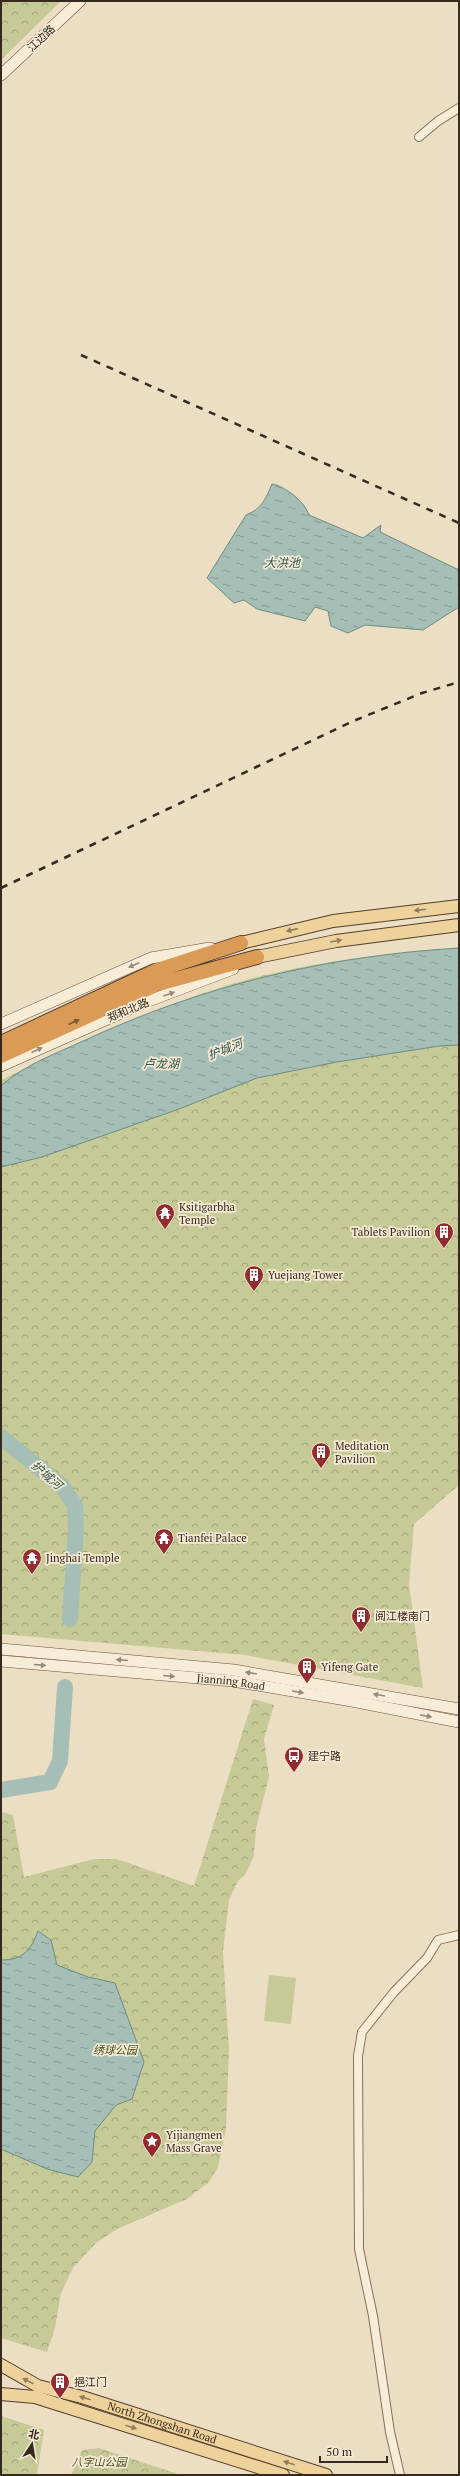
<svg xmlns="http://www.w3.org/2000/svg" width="460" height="2476" viewBox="0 0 460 2476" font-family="'PT Serif','Noto Sans SC',serif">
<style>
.forest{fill:url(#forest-crowns)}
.pitch{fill:#c6ca97}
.water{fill:url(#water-ripples);stroke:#6c8d84}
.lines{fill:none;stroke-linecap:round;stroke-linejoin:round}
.river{stroke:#a5bfb7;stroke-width:16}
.street-casing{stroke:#86705a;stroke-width:10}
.secondary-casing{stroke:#68513e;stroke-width:12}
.primary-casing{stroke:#543e2e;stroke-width:14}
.highway-casing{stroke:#543e2e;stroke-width:16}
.street{stroke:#f7ecd6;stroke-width:8}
.secondary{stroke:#f7ecd6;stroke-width:11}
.primary{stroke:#eed29c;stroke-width:12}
.highway{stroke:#d99b56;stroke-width:14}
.rail{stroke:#36291e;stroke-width:2.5;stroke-dasharray:7 7;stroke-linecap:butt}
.oneway{fill:#927e5d}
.oneway2{fill:#968a7a}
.oneway3{fill:#775734}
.labels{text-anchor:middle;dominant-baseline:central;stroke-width:3.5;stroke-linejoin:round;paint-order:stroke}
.street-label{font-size:11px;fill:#36291e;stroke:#f4e9d2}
.poi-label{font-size:11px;fill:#36291e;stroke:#f4e9d2;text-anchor:start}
.park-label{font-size:11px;font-style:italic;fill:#485225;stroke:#f4e9d2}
.water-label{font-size:12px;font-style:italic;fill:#2e5551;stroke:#f4e9d2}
</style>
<defs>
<pattern id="forest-crowns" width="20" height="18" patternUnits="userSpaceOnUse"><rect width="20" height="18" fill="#c6ca97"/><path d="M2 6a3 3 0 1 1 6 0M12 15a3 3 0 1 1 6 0" fill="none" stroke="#a2a47b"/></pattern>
<pattern id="water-ripples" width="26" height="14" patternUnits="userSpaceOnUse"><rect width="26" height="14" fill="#a5bfb7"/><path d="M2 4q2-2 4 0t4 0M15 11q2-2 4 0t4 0" fill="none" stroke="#879b94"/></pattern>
</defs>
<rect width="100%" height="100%" fill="#ecdec3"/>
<path class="forest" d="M1,1H61L1,60Z
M459,948V1485L414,1524L409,1584L423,1688L245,1655L1,1634V1080C78,1043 156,1006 238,982C309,962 386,953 459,948Z
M253,1699L274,1705L264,1739L269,1777L256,1828L254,1856L246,1873L238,1881L229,1900L223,1952L229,2050L226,2129L218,2167L209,2182L187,2199L117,2229L96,2243L73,2268L61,2293L55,2328L47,2352L1,2338V1812L13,1815L24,1877L94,1859H117L194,1886Z
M1,2416L44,2430L37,2475H1Z
M99,2448L181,2475H71L82,2450Z"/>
<path class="pitch" d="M269,1975L296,1978L291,2024L264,2021Z"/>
<path class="water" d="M272,484C285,486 305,502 309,515L363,538L381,525L380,532L459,570V607L423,630L365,625L348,633L331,626L328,611L315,607L305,621L257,609L244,600L234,603L207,578L246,515C262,509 266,498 272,484Z
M459,948V1045L439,1046L337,1062L257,1078L179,1109L42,1157L1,1167V1086C24,1065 55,1054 83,1041C204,985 326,956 459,948Z
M38,1931L51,1940L57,1965L88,1977L115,1983L144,2062L132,2099L116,2105L95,2131L92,2162L78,2177L47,2169L1,2149V1960C23,1960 31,1950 38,1931Z"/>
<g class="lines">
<path class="river" d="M1,1437L62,1486L75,1505L76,1531L70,1619
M1,1790L50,1782L60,1761L65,1687"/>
<g class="street-casing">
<path id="street" d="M419,137L438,121L459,108
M400,2475L390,2432L373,2316L359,2249L358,2056L362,2032L394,1992L427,1958L438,1940L459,1935"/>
</g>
<g class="secondary-casing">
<g id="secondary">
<path d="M1,75L80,1"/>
<path d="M1,1024L151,958L210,948"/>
<path d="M1,1066L146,1002L233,969"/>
<path d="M1,1649L234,1670L459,1709"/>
<path id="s1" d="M1,1661L233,1681L352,1701L459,1722"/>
</g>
</g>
<g class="primary-casing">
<g id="primary">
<path d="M241,943L333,921L459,906"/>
<path d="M257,957L336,941L459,925"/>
<path id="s2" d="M1,2365L38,2386L82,2397L326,2475"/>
<path d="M1,2394L35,2397L54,2403L283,2475"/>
</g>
</g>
<g class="highway-casing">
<path id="highway" d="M1,1043L155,971L241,943
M1,1056L158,984L257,957"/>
</g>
<use href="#street" class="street"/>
<use href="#secondary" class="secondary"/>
<use href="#primary" class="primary"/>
<use href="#highway" class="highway"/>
<path class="rail" d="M81,355L459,523
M1,888L351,722L422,693L459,682"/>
</g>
<defs><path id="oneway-solid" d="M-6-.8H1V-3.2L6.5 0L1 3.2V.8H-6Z"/></defs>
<g class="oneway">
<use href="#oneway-solid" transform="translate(420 910) rotate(173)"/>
<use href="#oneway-solid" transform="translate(292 930) rotate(167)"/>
<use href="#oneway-solid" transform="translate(336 941) rotate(-10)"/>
<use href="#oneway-solid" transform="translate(28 2381) rotate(-153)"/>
<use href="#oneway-solid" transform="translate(85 2398) rotate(-163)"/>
<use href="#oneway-solid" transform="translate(131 2427) rotate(17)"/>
<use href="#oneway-solid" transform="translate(289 2463) rotate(-162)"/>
</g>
<g class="oneway2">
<use href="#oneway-solid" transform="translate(134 965) rotate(156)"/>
<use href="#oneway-solid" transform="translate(169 994) rotate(-20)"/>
<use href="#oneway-solid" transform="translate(37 1050) rotate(-24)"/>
<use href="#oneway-solid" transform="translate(122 1660) rotate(-175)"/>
<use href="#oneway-solid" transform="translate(40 1665) rotate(5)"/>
<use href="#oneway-solid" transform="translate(251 1673) rotate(-171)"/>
<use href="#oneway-solid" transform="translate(169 1676) rotate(5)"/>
<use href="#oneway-solid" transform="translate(298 1692) rotate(9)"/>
<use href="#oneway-solid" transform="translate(379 1695) rotate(-170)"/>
<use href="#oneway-solid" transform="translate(426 1716) rotate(11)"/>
</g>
<use class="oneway3" href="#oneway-solid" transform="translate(74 1022) rotate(-25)"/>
<defs>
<g id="temple-pin" transform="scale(1)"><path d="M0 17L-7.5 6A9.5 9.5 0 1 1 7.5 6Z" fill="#932c31" stroke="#f4e9d2"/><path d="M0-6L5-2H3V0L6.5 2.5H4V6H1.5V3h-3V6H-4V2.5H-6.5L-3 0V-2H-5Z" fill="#fff"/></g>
<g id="building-pin" transform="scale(1)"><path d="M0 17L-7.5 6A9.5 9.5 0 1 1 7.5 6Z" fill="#932c31" stroke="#f4e9d2"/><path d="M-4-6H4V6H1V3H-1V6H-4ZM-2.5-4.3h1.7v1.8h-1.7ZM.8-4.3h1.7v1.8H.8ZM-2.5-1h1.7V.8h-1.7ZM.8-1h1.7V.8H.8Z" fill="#fff"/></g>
<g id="bus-pin" transform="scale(1)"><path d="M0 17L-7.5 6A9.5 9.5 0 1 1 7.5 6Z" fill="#932c31" stroke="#f4e9d2"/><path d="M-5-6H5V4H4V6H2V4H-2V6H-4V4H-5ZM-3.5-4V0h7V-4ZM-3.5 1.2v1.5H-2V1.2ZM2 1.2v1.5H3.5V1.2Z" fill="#fff"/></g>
<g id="sight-pin" transform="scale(1)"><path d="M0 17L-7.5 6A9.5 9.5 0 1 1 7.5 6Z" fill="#932c31" stroke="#f4e9d2"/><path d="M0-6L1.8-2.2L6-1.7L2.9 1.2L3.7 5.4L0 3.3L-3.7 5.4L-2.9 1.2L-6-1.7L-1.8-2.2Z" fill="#fff"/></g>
</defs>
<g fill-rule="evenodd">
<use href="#temple-pin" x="165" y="1213"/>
<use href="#building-pin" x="444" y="1232"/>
<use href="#building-pin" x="254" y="1275"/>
<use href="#building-pin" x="321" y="1452"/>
<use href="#temple-pin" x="164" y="1538"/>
<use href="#temple-pin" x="32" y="1558"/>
<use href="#building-pin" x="361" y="1616"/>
<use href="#building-pin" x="307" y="1667"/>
<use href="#bus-pin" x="294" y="1756"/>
<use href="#sight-pin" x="152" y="2141"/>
<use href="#building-pin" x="60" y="2382"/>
</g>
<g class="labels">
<g class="street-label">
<text transform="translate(41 38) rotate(-43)">江边路</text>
<text transform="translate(128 1010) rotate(-23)">郑和北路</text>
<text stroke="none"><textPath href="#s1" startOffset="231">Jianning Road</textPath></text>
<text stroke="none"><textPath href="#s2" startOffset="172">North Zhongshan Road</textPath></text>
</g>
<g class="poi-label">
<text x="179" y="1207">Ksitigarbha<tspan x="179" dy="13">Temple</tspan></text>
<text x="430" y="1232" text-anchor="end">Tablets Pavilion</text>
<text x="268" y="1275">Yuejiang Tower</text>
<text x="335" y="1446">Meditation<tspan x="335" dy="13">Pavilion</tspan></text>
<text x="178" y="1538">Tianfei Palace</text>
<text x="46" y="1558">Jinghai Temple</text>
<text x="375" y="1616">阅江楼南门</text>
<text x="321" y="1667">Yifeng Gate</text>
<text x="308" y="1756">建宁路</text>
<text x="166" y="2135">Yijiangmen<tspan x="166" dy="13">Mass Grave</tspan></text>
<text x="74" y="2382">挹江门</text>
</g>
<g class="park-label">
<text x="115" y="2050">绣球公园</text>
<text x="99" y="2462">八字山公园</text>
</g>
<g class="water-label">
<text x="282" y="562">大洪池</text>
<text transform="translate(225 1049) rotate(-21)">护城河</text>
<text x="161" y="1063">卢龙湖</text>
<text transform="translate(47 1475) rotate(41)">护城河</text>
</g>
</g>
<rect width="460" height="2476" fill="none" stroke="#36291e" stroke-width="4"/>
<g transform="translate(32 2444) rotate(12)" stroke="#f4e9d2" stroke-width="3" paint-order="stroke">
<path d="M0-3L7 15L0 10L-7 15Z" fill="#36291e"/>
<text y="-6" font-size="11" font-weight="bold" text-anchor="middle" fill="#36291e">北</text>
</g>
<path d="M320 2456v6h67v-6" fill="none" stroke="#36291e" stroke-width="2"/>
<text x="326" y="2456" font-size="12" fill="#36291e" stroke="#f4e9d2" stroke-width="3" paint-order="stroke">50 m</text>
</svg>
